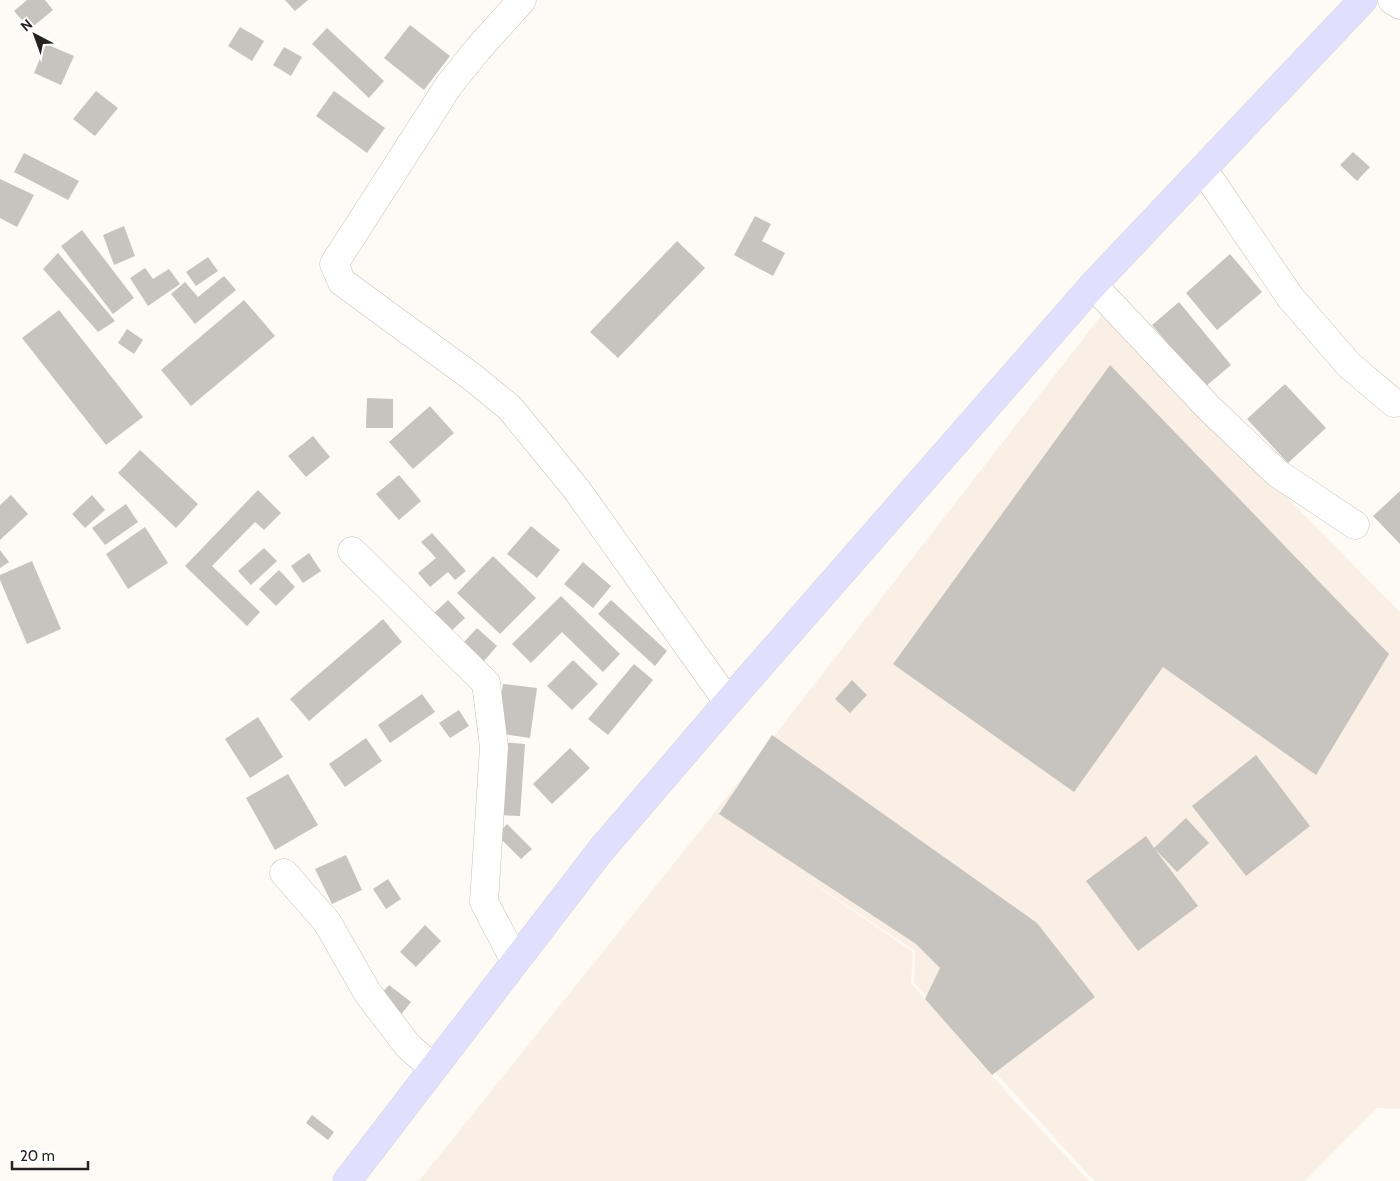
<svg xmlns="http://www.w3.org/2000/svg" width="1400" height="1181" viewBox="0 0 1400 1181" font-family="Cabin,sans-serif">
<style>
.built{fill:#f9efe4}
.building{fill:#c7c3be}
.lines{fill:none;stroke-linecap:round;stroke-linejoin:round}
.minor-casing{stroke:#c6c2bd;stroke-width:29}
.major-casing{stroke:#d8d7d7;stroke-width:29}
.minor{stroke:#fff;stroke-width:28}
.major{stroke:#e0dffe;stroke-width:28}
</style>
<rect width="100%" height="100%" fill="#fefaf5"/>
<path class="built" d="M1104,312L1400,612V1109L1377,1108L1305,1181H1094L914,983L915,951L780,861L913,952L911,983L1008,1094L1089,1181H419L712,816Z"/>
<path class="building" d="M27,0H45L53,10L30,29L14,11Z
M285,0H308L295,11Z
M410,25L450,56L424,90L384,58Z
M240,27L264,41L252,61L228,46Z
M327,28L384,81L369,98L312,44Z
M46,44L74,56L61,85L34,73Z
M284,47L302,57L291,76L273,65Z
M96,91L118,108L95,136L73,119Z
M334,91L385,128L367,153L316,116Z
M1353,152L1370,167L1357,181L1340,165Z
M24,153L79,181L68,200L14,172Z
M0,179L34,195L17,227L0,218Z
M755,216L771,224L762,241L785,253L773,276L734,255Z
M124,226L135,256L114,265L103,235Z
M82,230L134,298L113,314L61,246Z
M677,241L705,268L618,358L590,332Z
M58,253L115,321L98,332L43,269Z
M1230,254L1262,292L1217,330L1186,293Z
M208,257L218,271L196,286L186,272Z
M145,268L153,279L169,269L180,284L148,306L130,278Z
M224,276L236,290L195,324L171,294L185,282L198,297Z
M244,300L275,336L191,406L161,370Z
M1179,302L1231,365L1205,387L1152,325Z
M59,310L143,417L106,445L22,338Z
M127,329L143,340L134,354L118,343Z
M1110,365L1389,654L1316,775L1163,667L1074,792L893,664Z
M1285,384L1326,428L1288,463L1247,419Z
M367,398L393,399V428H366Z
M430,406L454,433L413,469L389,442Z
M313,436L330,457L306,477L288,456Z
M140,450L198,504L176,528L118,473Z
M399,475L421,501L399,520L376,494Z
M258,490L281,513L264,530L255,522L212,566L260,612L247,626L185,566Z
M1400,491V544L1373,516Z
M11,495L28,514L0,540V505Z
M92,495L105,510L85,528L72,514Z
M126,504L138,522L105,545L92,528Z
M531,526L560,550L537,578L507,554Z
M145,527L168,563L128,589L106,554Z
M432,533L466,571L455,580L448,572L430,587L418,573L436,558L421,542Z
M264,548L277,561L251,585L238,571Z
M0,550L9,562L0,568Z
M309,553L321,571L303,583L291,566Z
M493,556L536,598L500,634L457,593Z
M32,561L61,629L27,644L0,580V575Z
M583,562L611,586L593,608L564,584Z
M279,570L295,587L276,606L259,589Z
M561,596L620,654L603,672L562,632L531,663L512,644Z
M448,600L465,618L446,636L429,618Z
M611,600L667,651L655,666L598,614Z
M383,619L402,642L309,721L290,699Z
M477,628L497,646L484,661L463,643Z
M573,660L598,684L572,710L547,686Z
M634,664L653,680L608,735L588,719Z
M852,680L867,695L850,713L835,699Z
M503,684L537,688L530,738L496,733Z
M422,694L435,712L390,743L378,725Z
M459,710L469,726L450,738L439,723Z
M258,717L283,757L250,778L225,739Z
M772,735L1037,923L1095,997L992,1075L925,999L940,968L916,944L719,814Z
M366,738L382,761L345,787L329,764Z
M501,742L525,744L520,816L496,815Z
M570,748L590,768L552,804L533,784Z
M1256,755L1310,826L1246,876L1192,806Z
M288,774L318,825L275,850L246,798Z
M1186,818L1209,843L1177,872L1154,848L1198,906L1138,951L1086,881L1146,836L1154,848Z
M507,824L532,849L521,859L497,835Z
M346,855L362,890L332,904L315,869Z
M388,879L401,899L386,909L373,889Z
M425,925L441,941L416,967L400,952Z
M389,985L411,1002L399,1017L377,999Z
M312,1115L334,1132L328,1140L306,1123Z"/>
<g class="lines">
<g class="minor-casing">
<path id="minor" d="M522,0L478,49L449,85L334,264L342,282L472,377L510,408L577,490L728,702
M1392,0L1400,5
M1203,169L1290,297L1349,365L1394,403
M1093,285L1209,408L1277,473L1355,525
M352,551L486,683L494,747L484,902L515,961
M284,873L327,922L367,992L408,1046L432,1067"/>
</g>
<g class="major-casing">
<path id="major" d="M347,1181L601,850L728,702L1093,285L1363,0"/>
</g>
<use href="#minor" class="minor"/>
<use href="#major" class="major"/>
</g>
<g transform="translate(35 35) rotate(319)" stroke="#ffffff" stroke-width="4" paint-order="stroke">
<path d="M0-4L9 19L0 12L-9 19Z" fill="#252321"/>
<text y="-8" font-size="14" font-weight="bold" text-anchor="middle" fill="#252321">N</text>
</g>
<path d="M12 1161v8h76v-8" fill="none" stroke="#252321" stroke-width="2.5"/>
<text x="20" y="1161" font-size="15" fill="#252321" stroke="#ffffff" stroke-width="4" paint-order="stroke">20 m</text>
</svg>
